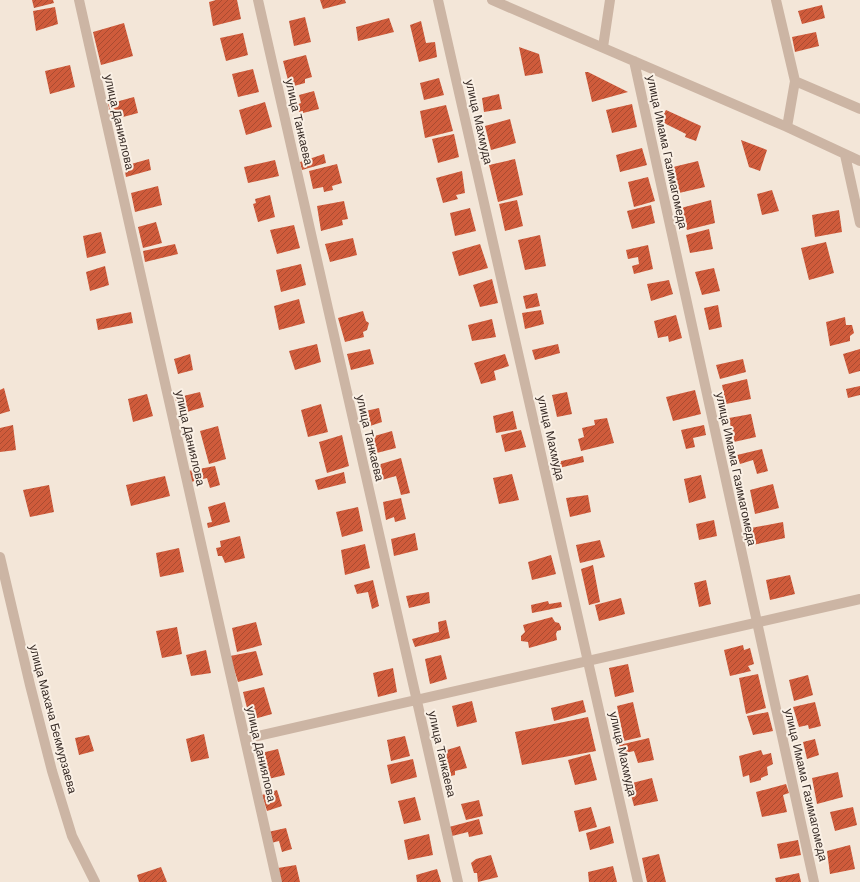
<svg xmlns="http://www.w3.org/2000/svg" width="860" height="882" viewBox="0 0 860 882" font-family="'DM Sans',sans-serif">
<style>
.building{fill:url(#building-hatch)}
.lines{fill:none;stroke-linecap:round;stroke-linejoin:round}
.minor{stroke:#ccb5a4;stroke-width:10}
.labels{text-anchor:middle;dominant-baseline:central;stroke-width:4;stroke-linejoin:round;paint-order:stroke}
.street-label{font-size:12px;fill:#372b26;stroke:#faf0e5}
</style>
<defs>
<pattern id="building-hatch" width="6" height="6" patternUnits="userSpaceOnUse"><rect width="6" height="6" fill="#cf5b3b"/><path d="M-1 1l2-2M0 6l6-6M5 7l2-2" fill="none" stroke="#a94b31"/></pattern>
</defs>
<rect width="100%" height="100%" fill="#f3e6d8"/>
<path class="building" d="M32,0H53L54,3L34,8Z
M216,0H237L241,19L213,26L209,2Z
M320,0H345L346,3L323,9Z
M822,5L825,18L802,24L798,11Z
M55,7L58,24L36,31L33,11Z
M305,17L311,42L294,46L289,21Z
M389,18L394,32L358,41L356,27Z
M421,21L426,43L435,42L437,57L419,62L410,25Z
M124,23L133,56L101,65L93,32Z
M816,32L819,46L795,52L792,37Z
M243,33L248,55L226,61L220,38Z
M519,47L539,54L543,73L525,76Z
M306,55L312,77L305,79V83L294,86L293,83L289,84L283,61Z
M70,65L75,87L50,94L45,71Z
M253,69L259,92L238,97L232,74Z
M585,72H588L628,92L592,102Z
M439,78L444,95L424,100L420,83Z
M314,91L319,109L303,113V111L299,112L296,105L301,103L299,95Z
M499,94L502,109L484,112L482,98Z
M134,97L138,113L112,120L108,104Z
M265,102L272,127L246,135L239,110Z
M632,104L637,127L612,133L606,110Z
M446,105L453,131L425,138L420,111Z
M666,110L701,126L696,141L685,137L686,134L660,121Z
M510,119L516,143L491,150L485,126Z
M454,134L459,157L438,163L432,139Z
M741,140L767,150L760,171L749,167Z
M642,148L647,165L620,172L616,155Z
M324,154L326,163L302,170L300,162Z
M149,159L151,170L126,177L124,166Z
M515,159L523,195L498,202L489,165Z
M275,160L279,176L248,183L244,167Z
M698,161L705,187L679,193L673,167Z
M337,164L342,183L332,186L333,190L324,192L323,187L313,189L309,171Z
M462,171L465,193L456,195L458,199L443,203L436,178Z
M648,177L655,201L634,207L628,182Z
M158,186L162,205L135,212L131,193Z
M772,190L779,211L762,215L757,194Z
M270,195L275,217L258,222L253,204L256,203L255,199Z
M517,200L523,226L505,231L499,204Z
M711,200L715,223L687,230L681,208Z
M344,201L348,219L342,220L343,225L321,231L317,206Z
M651,205L655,223L632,229L627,211Z
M470,208L476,231L455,236L450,213Z
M839,210L842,232L815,237L812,215Z
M156,222L162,243L143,248L138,227Z
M294,225L300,248L277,254L270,230Z
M709,229L713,249L690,253L686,235Z
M101,232L106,253L87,258L83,236Z
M540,235L546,266L525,270L518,240Z
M353,238L357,255L330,262L325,244Z
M826,242L834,273L809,280L801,248Z
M175,244L178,254L145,262L143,251Z
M480,244L488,268L459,276L452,252Z
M648,245L653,269L634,274L632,266L639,264L638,257L628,259L626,250Z
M301,264L306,285L281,292L276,270Z
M105,266L109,285L90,291L86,272Z
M714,268L720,291L702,295L695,272Z
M492,279L498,303L480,307L473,285Z
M669,280L673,294L651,301L647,284Z
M537,293L540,306L526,309L523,296Z
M299,299L305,323L279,330L274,306Z
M718,305L722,327L709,330L704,308Z
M541,310L544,324L525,329L522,313Z
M363,311L366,321L369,323L367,330L363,332L364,337L345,342L338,318Z
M131,312L133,323L98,330L96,319Z
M676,315L682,338L669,342L668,336L658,338L654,321Z
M845,317L846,325H852L854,333L850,336V341L830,346L826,322Z
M492,319L496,337L472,341L468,325Z
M317,344L321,362L295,370L289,351Z
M558,344L560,353L535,360L532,350Z
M370,349L374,364L351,370L347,354Z
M860,349V371L849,374L843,354Z
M190,354L193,370L178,374L174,359Z
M505,354L509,366L494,371L496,380L481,384L474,363Z
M743,359L746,372L720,379L716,365Z
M747,379L751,399L726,404L722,385Z
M860,386V395L848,398L846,389Z
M4,388L10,411L0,414V390Z
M695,390L701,414L673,421L666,397Z
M200,392L204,407L180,414L175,398Z
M567,392L572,414L557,417L552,395Z
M147,394L153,416L133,422L128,399Z
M321,404L328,432L308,437L301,410Z
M379,408L382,422L364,428L361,412Z
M513,411L517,429L496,433L493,416Z
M751,414L756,437L734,442L729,418Z
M607,418L614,443L581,451L578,439L584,437L582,428L595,425L594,420Z
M13,425L16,450L0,452V428Z
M704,425L706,435L693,438L695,447L686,449L681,430Z
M218,426L226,459L209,464L200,431Z
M521,430L526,447L505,452L501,435Z
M392,431L396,448L373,454L371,437Z
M342,435L349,466L327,473L319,442Z
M762,449L768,471L757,474L753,460L740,464L737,455Z
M583,456L584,462L559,468L557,462Z
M401,458L410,493L401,495L396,476L378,481L374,466Z
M215,466L220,485L210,488L207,478L191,482L188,471Z
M344,472L346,483L318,490L315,480Z
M512,474L519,500L499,504L493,478Z
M701,475L706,498L689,503L684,479Z
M165,476L170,496L131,506L126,485Z
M773,484L779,508L755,514L750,490Z
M49,485L54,512L30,517L23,490Z
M588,495L591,512L570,517L566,498Z
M401,498L406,519L395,522L394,517L386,520L383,502Z
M225,502L230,522L208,528L207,523L212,522L208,507Z
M358,507L363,531L342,537L336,512Z
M714,520L717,536L699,540L696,524Z
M783,522L785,538L753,545L751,528Z
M415,533L418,550L394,556L391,539Z
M240,536L245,558L225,563L222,556H218L216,548L221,547L220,541Z
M600,540L605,557L580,563L576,545Z
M365,544L370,568L345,575L341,550Z
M179,548L184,572L160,577L156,553Z
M551,555L556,574L532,580L528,562Z
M593,565L600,602L589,605L581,569Z
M790,575L795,594L770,600L766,580Z
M373,580L379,606L372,609L368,592L357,594L354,585Z
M706,580L711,604L699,607L694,583Z
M429,592L430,603L409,608L406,596Z
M621,598L625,614L599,621L595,605Z
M548,601L549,604L561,602L562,607L532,613L531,605Z
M552,617L555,622L559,623L561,627V630L557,631L556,634L557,640L529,648L528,642L521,641V636L525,632L523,625Z
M446,620L450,638L415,647L412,639L439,632L438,622Z
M256,622L262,645L237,652L232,628Z
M177,627L182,654L162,658L156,631Z
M743,645L744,650L750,648L754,664L748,666L751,671L730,676L724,650Z
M206,650L211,673L191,676L186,655Z
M256,651L263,675L238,682L230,656Z
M441,655L447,679L430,684L425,659Z
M628,664L634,692L615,697L609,668Z
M393,668L397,692L378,697L373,673Z
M758,674L766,708L746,714L739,678Z
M808,675L813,695L794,701L789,680Z
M264,687L272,714L250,720L243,692Z
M583,700L586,712L554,721L551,708Z
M472,701L477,722L457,727L452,706Z
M633,702L641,737L624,741L617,706Z
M815,702L821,726L809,729L808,725L799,727L793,707Z
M768,712L773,731L753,735L747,716Z
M588,717L596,751L522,765L515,732Z
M204,734L209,758L191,762L186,739Z
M89,735L94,751L79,755L75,738Z
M405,736L410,756L391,761L387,740Z
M649,738L654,760L638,763L634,751L621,754L619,745Z
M815,739L819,755L807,759L803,742Z
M460,746L467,768L455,771V775L451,776L450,772L442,775L437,753Z
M278,749L285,775L264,780L257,754Z
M761,750L763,755L771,753L773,764L767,767L768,775L761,778V780L750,783L749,775L743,777L739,756Z
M590,754L597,780L575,785L568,760Z
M413,759L417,777L391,784L387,765Z
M838,772L843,797L817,804L812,778Z
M652,778L658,801L634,806L628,784Z
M786,784L789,793L783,795L787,812L762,817L756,792Z
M277,790L282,806L267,811L262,795Z
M415,797L421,820L404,824L398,801Z
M479,800L483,816L466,820L461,804Z
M591,807L597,827L579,832L574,811Z
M853,807L857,825L835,831L830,812Z
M479,819L483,834L469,837L468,832L452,836L449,827Z
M610,826L614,843L590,850L586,833Z
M286,828L292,849L282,852L279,841L271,843L268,832Z
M429,834L433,855L408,860L404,840Z
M798,840L801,855L780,859L777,844Z
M850,845L855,869L830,874L827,851Z
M659,854L666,882H647L642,858Z
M491,855L498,877L478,882L477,873H474L471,863L476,859Z
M296,865L300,882H281L278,868Z
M613,866L617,882H589L588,872Z
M161,867L167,882H139L137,875Z
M437,869L441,882H417L416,875Z
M799,873L801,882H776L775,878Z"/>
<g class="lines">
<path class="minor" d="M79,0L277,882
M258,0L458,882
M438,0L638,882
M492,0L787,127L860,161
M776,0L795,81L787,127
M603,47L610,0
M634,61L814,882
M795,81L860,109
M845,155L860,223
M0,557L30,685L52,771L72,836L95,882
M245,739L860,599"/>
</g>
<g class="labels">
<g class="street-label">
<text transform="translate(119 122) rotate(77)">улица Даниялова</text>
<text transform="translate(299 122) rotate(77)">улица Танкаева</text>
<text transform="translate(479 122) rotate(77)">улица Махмуда</text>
<text transform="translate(667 152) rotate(78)">улица Имама Газимагомеда</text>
<text transform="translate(190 438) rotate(77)">улица Даниялова</text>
<text transform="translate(370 438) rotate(77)">улица Танкаева</text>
<text transform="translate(551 438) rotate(77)">улица Махмуда</text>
<text transform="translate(736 469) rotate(78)">улица Имама Газимагомеда</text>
<text transform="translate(53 719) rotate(75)">улица Махача Бекмурзаева</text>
<text transform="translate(261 754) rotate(77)">улица Даниялова</text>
<text transform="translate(442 754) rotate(77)">улица Танкаева</text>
<text transform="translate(623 754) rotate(77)">улица Махмуда</text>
<text transform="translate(806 785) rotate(77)">улица Имама Газимагомеда</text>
</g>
</g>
</svg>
